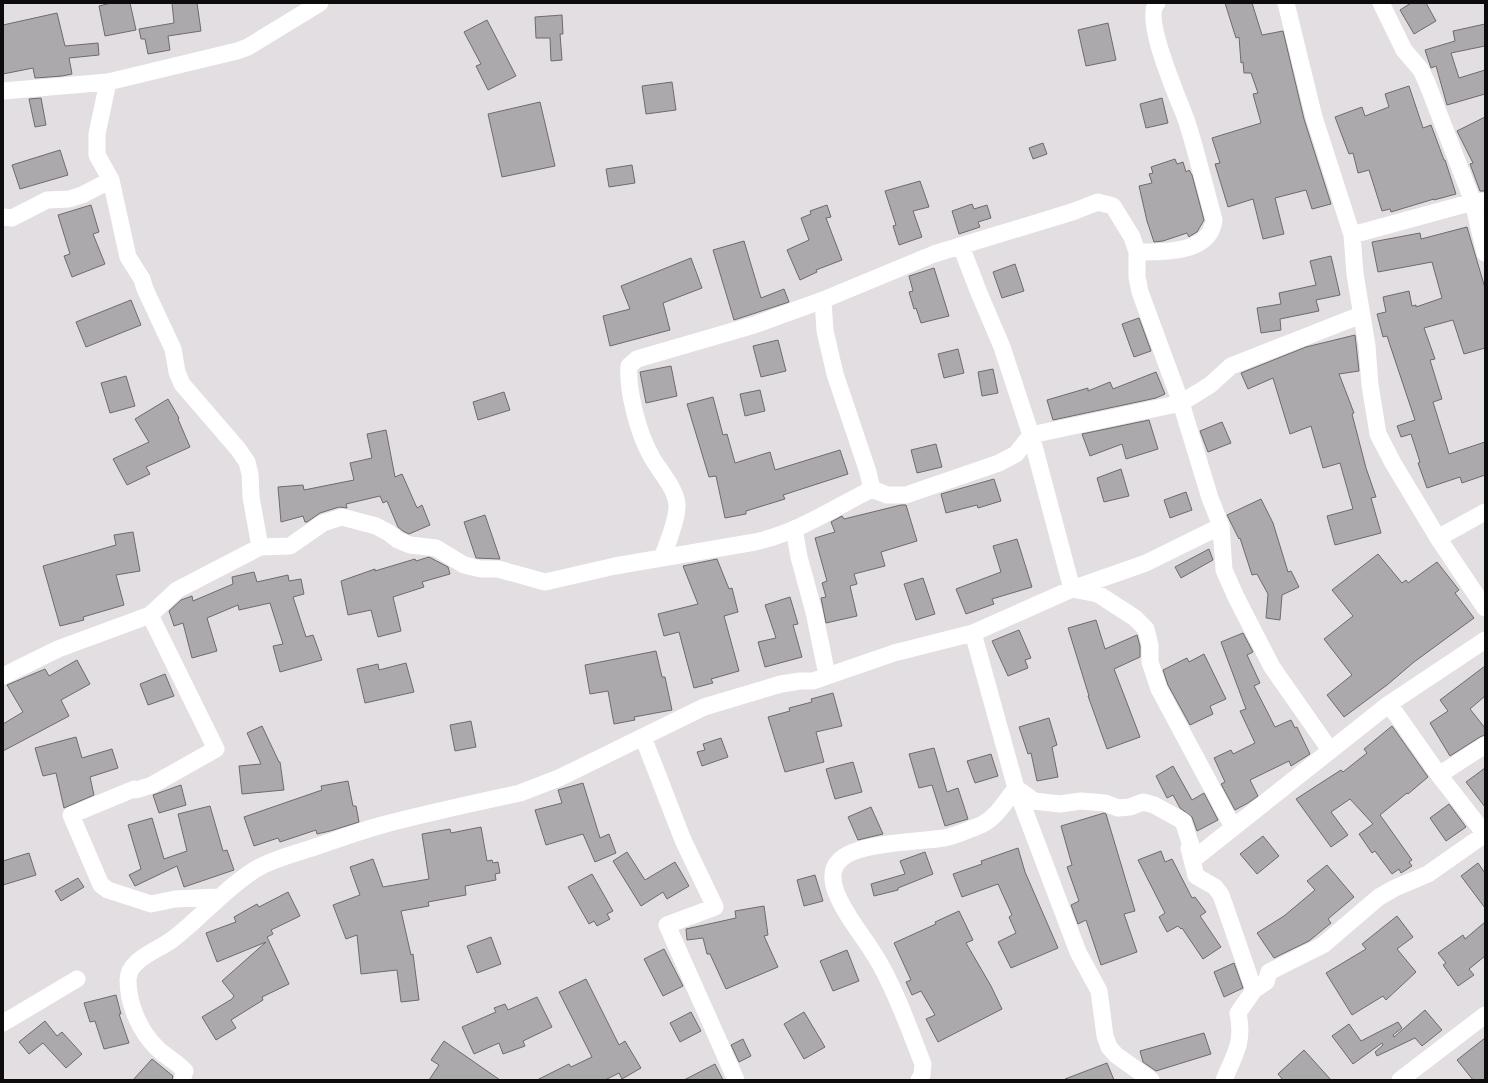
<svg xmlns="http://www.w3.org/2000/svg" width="1488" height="1083" viewBox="0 0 1488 1083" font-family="Mulish,sans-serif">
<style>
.building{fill:#aca9ad;stroke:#6d6b6e}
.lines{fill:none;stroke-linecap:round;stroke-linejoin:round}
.street{stroke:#fff;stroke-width:17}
</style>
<rect width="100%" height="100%" fill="#e3dee1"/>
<path class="building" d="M111,3H130L136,30L105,36L99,6Z
M172,3H197L201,31L168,36L170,50L148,54L145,39H141L139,29L174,23Z
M1225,3H1252L1262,35L1283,31L1304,119L1331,204L1312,209L1306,190L1275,198L1284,234L1263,239L1253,199L1228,207L1215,164L1220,163L1212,138L1261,123L1253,94L1258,93L1251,73H1244L1243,62L1241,63L1239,37L1236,38Z
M1411,3H1426L1436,21L1414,34L1400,10Z
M57,13L65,46L98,43L99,55L69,58L72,74L62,76L35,78L33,68L3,74V25Z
M562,15L563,34H560L562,60L551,61L550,38H536L535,17Z
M487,20L516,76L488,90L476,66L481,64L464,32Z
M1108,23L1116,60L1086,66L1078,30Z
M1485,24V46L1451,53L1459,78L1485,70V94L1447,105L1436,66L1431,68L1425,50L1455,41L1453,31Z
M672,82L676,110L646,114L642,86Z
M1409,86L1423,128L1431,125L1444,160H1445L1456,194L1434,200V199L1391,212L1390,209L1382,211L1369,170L1358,173L1353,153L1349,154L1335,117L1362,107L1365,116L1389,107L1385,94Z
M41,98L46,125L35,127L29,99Z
M1162,98L1168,123L1146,128L1140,104Z
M540,102L555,166L502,177L488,114Z
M1485,117V191H1480L1470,164L1473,163L1457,131Z
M1043,143L1047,154L1033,159L1029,148Z
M60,150L68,175L20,189L12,165Z
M1175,159L1177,164L1183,162L1186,172L1189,170L1192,175L1204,220L1197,232L1190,236L1189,237L1187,233L1163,241L1154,242L1147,221L1139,186L1152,183L1149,174L1153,173L1151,167Z
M632,165L635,183L609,187L606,169Z
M920,181L929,207L913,211L922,237L899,245L893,226L896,225L885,191Z
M972,204L974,209L987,205L991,218L978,222L980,227L959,234L952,211Z
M91,205L99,232L93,234L105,264L72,277L64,256L70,254L58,215Z
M827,205L831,217L826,218L842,260L816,270L817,272L800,280L787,250L809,240L801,218L811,214L810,211Z
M1467,227L1485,288V348L1464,354L1453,320L1424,328L1435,359L1430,360L1442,399L1433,402L1449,454L1485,442V475L1462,483L1460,477L1427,488L1418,463L1420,462L1411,434L1401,437L1397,426L1415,420L1387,336L1383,337L1377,314L1386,312L1383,297L1409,291L1412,306L1416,305V307L1442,298L1432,262L1378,272L1372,242L1420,233L1421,239Z
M744,241L761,298L784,289L789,302L734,320L713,250Z
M1331,256L1340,295L1316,300L1319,311L1280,319L1281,330L1261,333L1257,308L1281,304L1279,293L1316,285L1310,261Z
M691,258L702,288L663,303L670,330L610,346L603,316L630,309L621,286Z
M1015,264L1024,291L1002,298L993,272Z
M934,268L949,316L921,323L916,308L914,309L909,292L913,291L909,276Z
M131,300L141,325L86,347L76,322Z
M1139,318L1151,351L1134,357L1122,324Z
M1355,335L1359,371L1339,374L1354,413L1352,414L1366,468L1376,497L1371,498L1381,533L1335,545L1327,516L1353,509L1340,463L1323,468L1311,426L1290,434L1273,378L1248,389L1241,373L1306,347Z
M778,340L786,371L761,377L753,346Z
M958,349L964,373L944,378L938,354Z
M671,366L677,396L646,403L640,372Z
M993,369L998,393L982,396L978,372Z
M1156,372L1165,394L1156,398L1053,420L1047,400L1088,388V391L1110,382L1113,389Z
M126,376L135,406L110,413L101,383Z
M760,390L765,411L745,416L740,394Z
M504,392L510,410L478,420L473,402Z
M713,397L723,435L727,434L735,463L770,452L775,470L840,450L848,474L783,495L785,499L746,511V514L725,518L716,476L709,477L687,404Z
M168,399L179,418L178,419L190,447L146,467L150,474L127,485L113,459L149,442L135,419Z
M1149,420L1158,449L1126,459L1122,444L1090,456L1082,434Z
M1222,422L1231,443L1208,452L1200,431Z
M386,430L395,477L402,474L417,508L422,505L430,525L409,534L403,531L398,527L387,501L383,503L380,496L346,504L347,508L339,507L320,513L307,522H305L303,516L281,522L278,487L303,485L304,490L354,480L350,463L372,458L367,434Z
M936,444L942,467L917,473L911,450Z
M1121,469L1129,496L1104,502L1097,478Z
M994,479L1001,501L978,508L977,505L946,513L941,494Z
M1186,492L1192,510L1170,518L1164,500Z
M1261,499L1273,523L1288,572L1291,571L1299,587L1282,595L1280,620L1266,618L1268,594L1257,574L1252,575L1240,538L1239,539L1227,515Z
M901,505H906L917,541L881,552L885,566L854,574L857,584L850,586L857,616L826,623L821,598L826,597L822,583L827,581L815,538L835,532L831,522L842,516L844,519Z
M485,515L500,559L476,558L464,522Z
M133,532L140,571L116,575L124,605L83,617L84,620L60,626L43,566L116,545L114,535Z
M1017,539L1032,587L992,599L994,604L966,614L956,589L1001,572L993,546Z
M1209,549L1213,560L1181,578L1175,567Z
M1378,554L1402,583L1406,580L1408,583L1437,562L1459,590L1455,593L1474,618L1414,662L1387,685L1344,717L1327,695L1352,675L1324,639L1353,616L1332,590Z
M429,557L448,567L450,574L422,582L424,587L393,597L401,631L378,637L371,610L348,615L341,581L375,569V571L415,559L416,561Z
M717,559L729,589L732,588L738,612L724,616L739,671L711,679L713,683L694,688L679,632L664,636L658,614L698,604L683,566Z
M254,572L257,582L288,575L289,581L301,579L304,594L293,597L306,637L313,635L322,660L280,672L273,646L283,644L270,603L239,610L238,605L207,618L217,651L192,658L183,623L174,626L169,611L181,600L192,596L193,601L233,584L232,577Z
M923,578L935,614L916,620L904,584Z
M790,597L798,624L793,625L802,657L765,667L758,642L776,638L765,605Z
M1096,620L1105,649L1137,635L1140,646V657L1114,669L1140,737L1107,749L1088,696H1089L1068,628Z
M1019,630L1031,658L1025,660L1028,668L1008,676L992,641Z
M1243,633L1253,652L1247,655L1260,683L1254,686L1275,727L1291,720L1295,728L1297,727L1310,754L1291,766L1289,761L1250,780L1258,796L1248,803L1235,810L1221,784L1225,782L1214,758L1231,750L1233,754L1255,743L1240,711L1246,709L1221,642Z
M656,651L662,677H665L672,710L634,717L635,720L614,724L608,691L590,694L585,665Z
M1204,654L1226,699L1210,706L1213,714L1190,725L1168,685L1163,670L1187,658L1189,662Z
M77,660L90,684L61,700L69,716L3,751V724L23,712L7,685L45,669L49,676Z
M406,663L414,692L365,703L357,669L378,664L379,670Z
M1485,666V696L1470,709L1485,728V735L1480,737L1450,756L1430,723L1448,711L1440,700Z
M165,674L174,696L148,705L140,684Z
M833,693L842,726L816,732L824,762L785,772L768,717L790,711L789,708L812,702L811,699Z
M1049,718L1057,745L1052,747L1058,777L1037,781L1031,753L1028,754L1019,727Z
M471,721L476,747L455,751L450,725Z
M262,726L279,762H280L284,790L242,794L239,766L261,764L247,733Z
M1392,726L1428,777L1408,794L1407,793L1380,815L1412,860L1409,862L1412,866L1401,873L1399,869L1392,874L1375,851L1372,853L1359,834L1373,824L1350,799L1331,812L1348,835L1331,847L1296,799L1341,770L1343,772L1367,753L1364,749Z
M76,737L82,758L112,749L118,768L90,777L94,795L64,808L56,773L43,776L35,748Z
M721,738L728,757L702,766L697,752L705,750L703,744Z
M934,748L947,792L958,788L968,819L945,826L932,785L919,788L909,754Z
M991,754L998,776L975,783L967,761Z
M853,762L862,792L835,799L826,769Z
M1173,766L1192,800L1204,793L1218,820L1197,831L1192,817L1180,808L1173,795L1167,798L1156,776Z
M1485,768V807L1466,782Z
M348,781L353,806H356L359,822L330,831L317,834L316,830L280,842L278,838L254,846L244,817L322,790L321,786Z
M583,783L600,838L609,834L616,853L595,862L583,834L546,845L535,810L562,803L558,790Z
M181,785L186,805L159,813L153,795Z
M1449,804L1466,827L1446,841L1430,818Z
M210,806L223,851L227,850L234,870L184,887L177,866L135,886L129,875L141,869L128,825L152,818L164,859L187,851L178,814Z
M871,807L883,834L858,840L848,817Z
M1104,813L1106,814L1135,911L1124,914L1137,952L1101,965L1086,920L1078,924L1071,905L1079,901L1067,867L1072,865L1061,826Z
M481,827L487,861L492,860L493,863L498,862L500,873L495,874L496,880L465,886L466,895L428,902L429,906L401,911L411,955L413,954L419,1000L401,1002L397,970L361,974L357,935L346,939L333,905L360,895L350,867L373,859L383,887L429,879L422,834L450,829L451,833Z
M1263,836L1279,856L1257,874L1240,854Z
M1018,848L1025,872L1058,948L1011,968L998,942L1016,933L1009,917L1012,915L998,884L962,897L953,874L982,864L981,861Z
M1161,851L1165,862L1172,859L1192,898L1195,897L1206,912L1200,916L1221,947L1203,959L1182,928L1181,929L1178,926L1167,932L1159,917L1165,913L1138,860Z
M627,852L645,880L675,862L689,886L667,899L663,892L641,906L613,861Z
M925,852L933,874L898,888V890L874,896L871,884L905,874L900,861Z
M29,853L36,875L3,885V861Z
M1478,863L1485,873V908L1461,876Z
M1327,865L1354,897L1328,919L1331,923L1309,941L1274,958L1257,933L1284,916L1315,890L1307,881Z
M592,874L613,911L607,914L610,919L597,926L594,921L589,924L568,887Z
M815,875L823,901L804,906L797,880Z
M78,878L84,887L61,901L55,891Z
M288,892L300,916L271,930L273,934L267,937L289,984L262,997L263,1000L231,1020L236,1028L216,1040L202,1017L232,999L234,996L222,981L266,942L217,962L206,933L236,922L234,917L257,904L259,907Z
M764,906L768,935L764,936L778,967L726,989L710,954H707L703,938L687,940L686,929L736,918L735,911Z
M959,911L973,940L966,943L991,986L1002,1009L938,1042L926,1019L935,1015L921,991L912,995L906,982L911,980L894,943L936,924L935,922Z
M1397,916L1413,937L1397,949L1416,972L1386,1000L1383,996L1352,1015L1326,973L1366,949L1362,944Z
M1485,922V956L1469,969L1474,975L1458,986L1443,965L1446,963L1438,953L1463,935L1465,939Z
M491,937L501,964L477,973L467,946Z
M664,949L683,986L663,996L644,959Z
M847,950L859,981L833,991L820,961Z
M1234,963L1243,988L1224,997L1214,972Z
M586,979L619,1045L625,1041L641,1068L622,1079L619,1073L605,1080H537L569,1064L571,1067L592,1057L559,992Z
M116,995L121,1014H119L129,1043L104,1049L95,1021L90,1022L84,1003Z
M537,997L552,1027L523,1041L525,1046L503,1054L499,1043L474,1054L462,1027L496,1012L494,1008L505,1004L508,1010Z
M1425,1010L1442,1030L1422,1046L1415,1038L1377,1056L1375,1052L1383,1045L1382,1043L1353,1064L1332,1036L1349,1024L1361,1041L1398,1022L1402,1028L1393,1035L1394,1037Z
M691,1012L701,1031L680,1042L670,1023Z
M804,1012L825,1047L804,1059L784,1024Z
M45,1021L57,1036L62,1032L82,1054L66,1068L43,1043L29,1054L19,1042Z
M1204,1033L1211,1054L1156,1071L1143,1062L1140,1051Z
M1485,1038V1080H1473L1457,1060Z
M743,1039L751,1056L739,1062L731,1045Z
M444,1041L500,1080H429L439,1065L431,1060Z
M1304,1050L1331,1080H1283L1278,1074Z
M152,1059L173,1076L172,1080H133Z
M1107,1063L1114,1080H1065V1079Z
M715,1064L723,1080H684Z"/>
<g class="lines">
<path class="street" d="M1286,3L1314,117L1352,235L1355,274L1367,346L1370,385L1378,434L1393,463L1438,538L1485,608
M1381,3L1404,50L1421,70L1427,83L1473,202L1485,253
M108,82L97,134V155L111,180L128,257L142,279L145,289L173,349L177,372L182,384L238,449L247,462L250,474L251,497L260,547L290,546L323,523L342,517L376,526L389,533L398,540L410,545L436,548L464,565L481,569H498L545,582L615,566L755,542C797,533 834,508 872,489L868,472L835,374L825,331L823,300
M3,91L108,82L237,51L248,47L320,3
M3,217L12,218L47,200L69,199L82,195L111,180
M1352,235L1473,202L1484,201
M961,246L979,293L1002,347L1031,435L1072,589L1098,594L1135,618L1146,629L1150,645V662L1159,689L1233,827
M1137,252C1163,252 1210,254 1214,220C1205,187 1197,154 1187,122C1180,102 1142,19 1157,3
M872,489L887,495H906L999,463L1016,454L1031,435L1181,403L1210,385L1231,366L1361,315
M794,529L799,557L814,612L827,675
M1438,538L1485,512
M662,558C667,545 678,518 677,505C676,487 657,469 650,454C638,432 627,390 629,366L637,359L754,325L823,300L934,254L1072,212L1098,202L1113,206L1132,237L1137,252V277L1140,292L1181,403L1210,498L1221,526L1224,570L1236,597L1272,667L1330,750
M150,615L216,749L152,785L136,790L134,789L71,815L101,885L108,890L151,904L175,899L218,897
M973,633L1016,788L1078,952L1099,991L1105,1036L1109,1047L1116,1055L1151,1080
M3,676L58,649L150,615L177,590L260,547
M1389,704L1439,775L1485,834
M643,737L683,840L715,907L667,925L736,1080
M1439,775L1485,745
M1189,848L1196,876L1215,887L1221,895L1254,990L1238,1013C1244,1043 1235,1053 1224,1080
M1254,990L1266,982L1269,972L1323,945L1379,897L1395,888L1428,874L1485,834
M3,1023L77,979
M182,1080L185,1071C176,1061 166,1057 157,1048C140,1032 128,1004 128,980C128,959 159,950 173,939C202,917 224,889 256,869C274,858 298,853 318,846C339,839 360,831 382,825C427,813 474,803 520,793L559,778L704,707L781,684L800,681H813L894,653L973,633L1072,589L1146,563L1221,526
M919,1080L922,1075L923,1064C910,1031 898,996 880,964C867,940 846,918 836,892C832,881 831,869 839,861C856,842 918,842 944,838C956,836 970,829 981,825C997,817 1005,802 1016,788L1034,801L1060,804L1081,801L1105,803L1118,808L1130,807L1143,802L1154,805L1183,821L1195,858L1389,704L1485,640
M1400,1080L1485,1015"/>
</g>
<rect width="1488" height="1083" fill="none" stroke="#0d0c0d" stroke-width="8"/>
</svg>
